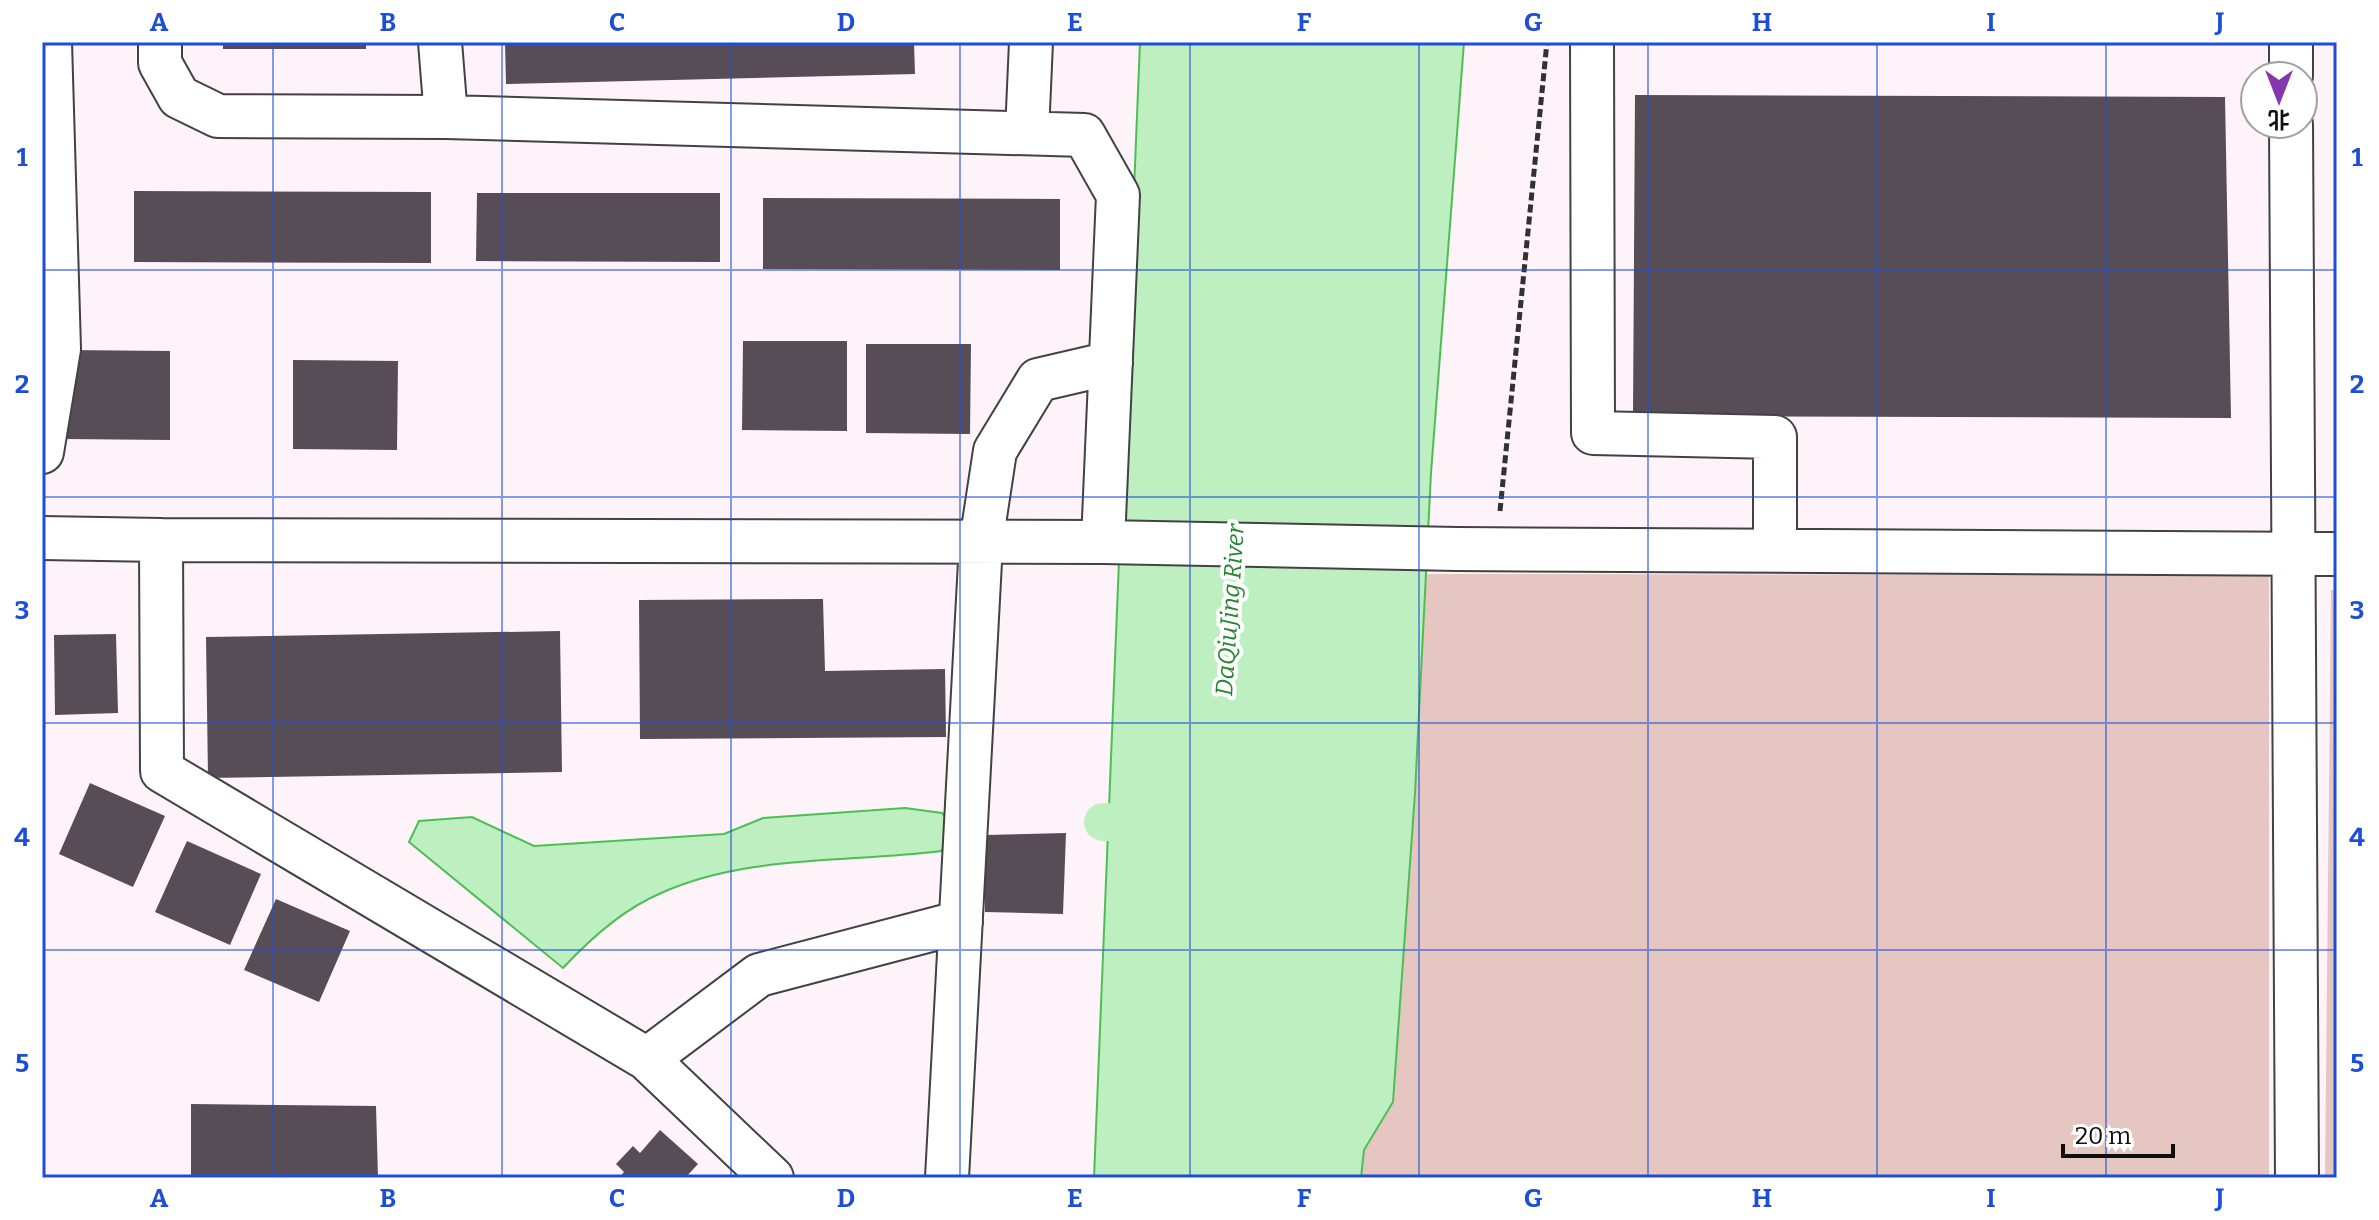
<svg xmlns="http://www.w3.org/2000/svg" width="2379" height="1220" viewBox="0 0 2379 1220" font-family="Bitter,'Noto Sans SC',serif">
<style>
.green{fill:#e5c6c0}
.water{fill:#bdefc0;stroke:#4dbe56;stroke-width:2}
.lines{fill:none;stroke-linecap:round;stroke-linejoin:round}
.canal{stroke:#bdefc0;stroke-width:38}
.building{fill:#574d56}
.minor-casing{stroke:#424242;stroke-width:46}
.path{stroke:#313131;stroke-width:5;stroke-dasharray:8 4;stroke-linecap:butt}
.minor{stroke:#fff;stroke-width:42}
.grid{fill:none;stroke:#1d4ed8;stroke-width:2;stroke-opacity:0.55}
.labels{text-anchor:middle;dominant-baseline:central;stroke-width:8;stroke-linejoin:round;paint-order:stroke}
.water-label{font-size:24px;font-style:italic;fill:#248630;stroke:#fff}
.neatline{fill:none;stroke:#1d4ed8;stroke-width:3}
.grid-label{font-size:26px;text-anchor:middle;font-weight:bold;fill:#1d4ed8}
</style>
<rect width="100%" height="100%" fill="#fdf3f8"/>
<path class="green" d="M1426,574L2269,575V1178H1361L1364,1150L1393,1102Z
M2331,590H2337V1178H2325Z"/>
<path class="water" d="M1140,42H1464L1431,473L1415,793L1393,1102L1364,1150L1361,1178H1094Z
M905,808L942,813L956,829L941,851C848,863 746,854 659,894C622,910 590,939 563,968L409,842L419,821L472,817L534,846L724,834L763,818Z"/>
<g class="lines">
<path class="canal" d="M1103,822H1108"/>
</g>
<path class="building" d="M223,42H366V49H223Z
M505,42H914L915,74L506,84Z
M1635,95L2225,97L2231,418L1633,416Z
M134,191L431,192V263L134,262Z
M477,193H720V262L476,261Z
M763,198L1060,199V270L763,269Z
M743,341H847V431L742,430Z
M866,344H971L970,434L866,433Z
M65,350L170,351V440L65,439Z
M293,360L398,361L397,450L293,449Z
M823,599L825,671L945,669L946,737L640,739L639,600Z
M560,631L562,772L208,778L206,637Z
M116,634L118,713L55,715L54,635Z
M90,783L165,816L133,887L59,854Z
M1066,833L1063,914L985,912V835Z
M187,841L261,874L230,945L155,912Z
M276,899L350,931L319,1002L244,970Z
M191,1104L376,1106L378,1178H191Z
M660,1130L698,1164L685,1178H619L624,1172L616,1164L633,1146L640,1153Z"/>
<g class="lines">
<g class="minor-casing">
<path id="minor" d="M160,42V63L179,97L218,116L446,117L1084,135L1118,195L1103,542
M440,42L446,117
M1592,42L1593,433L1775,437V550
M2291,42V76
M2291,124L2297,1178
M1027,133L1031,42
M42,452L59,349L50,42
M42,538L161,540
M647,1059L759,975L961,922
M772,1178L647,1059L162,771L161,540L1103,542L1457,549L2337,554
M947,1178L981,543L995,451L1038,380L1111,363"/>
</g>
<path class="path" d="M1500,511L1547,42"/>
<use href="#minor" class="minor"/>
</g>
<path class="grid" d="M273,42V1178M502,42V1178M731,42V1178M960,42V1178M1190,42V1178M1419,42V1178M1648,42V1178M1877,42V1178M2106,42V1178M42,270H2337M42,497H2337M42,723H2337M42,950H2337"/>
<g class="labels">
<g class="water-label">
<text transform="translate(1230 610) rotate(-86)">DaQiuJing River</text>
</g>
</g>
<rect width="2379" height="1220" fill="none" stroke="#ffffff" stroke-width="88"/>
<g transform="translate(2279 100) rotate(180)"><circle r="38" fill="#ffffff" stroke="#9f9f9f" stroke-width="2"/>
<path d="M0-6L14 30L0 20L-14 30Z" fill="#8437af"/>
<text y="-12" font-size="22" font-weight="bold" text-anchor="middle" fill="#0f0f0f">北</text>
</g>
<path d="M2063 1144v12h110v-12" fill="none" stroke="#0f0f0f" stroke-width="4"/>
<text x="2075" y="1144" font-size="24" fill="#0f0f0f" stroke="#ffffff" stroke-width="6" paint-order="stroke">20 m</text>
<rect x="44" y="44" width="2291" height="1132" class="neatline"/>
<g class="grid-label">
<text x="159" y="31">A</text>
<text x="388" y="31">B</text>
<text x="617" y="31">C</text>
<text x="846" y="31">D</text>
<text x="1075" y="31">E</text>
<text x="1304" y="31">F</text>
<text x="1533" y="31">G</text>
<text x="1762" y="31">H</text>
<text x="1991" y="31">I</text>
<text x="2220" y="31">J</text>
<text x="22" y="166">1</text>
<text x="2357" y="166">1</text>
<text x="22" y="393">2</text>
<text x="2357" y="393">2</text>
<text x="22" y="619">3</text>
<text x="2357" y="619">3</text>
<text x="22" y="846">4</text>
<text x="2357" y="846">4</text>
<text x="22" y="1072">5</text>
<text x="2357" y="1072">5</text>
<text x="159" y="1207">A</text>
<text x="388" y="1207">B</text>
<text x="617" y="1207">C</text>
<text x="846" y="1207">D</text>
<text x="1075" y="1207">E</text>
<text x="1304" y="1207">F</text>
<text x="1533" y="1207">G</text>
<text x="1762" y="1207">H</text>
<text x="1991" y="1207">I</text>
<text x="2220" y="1207">J</text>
</g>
</svg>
